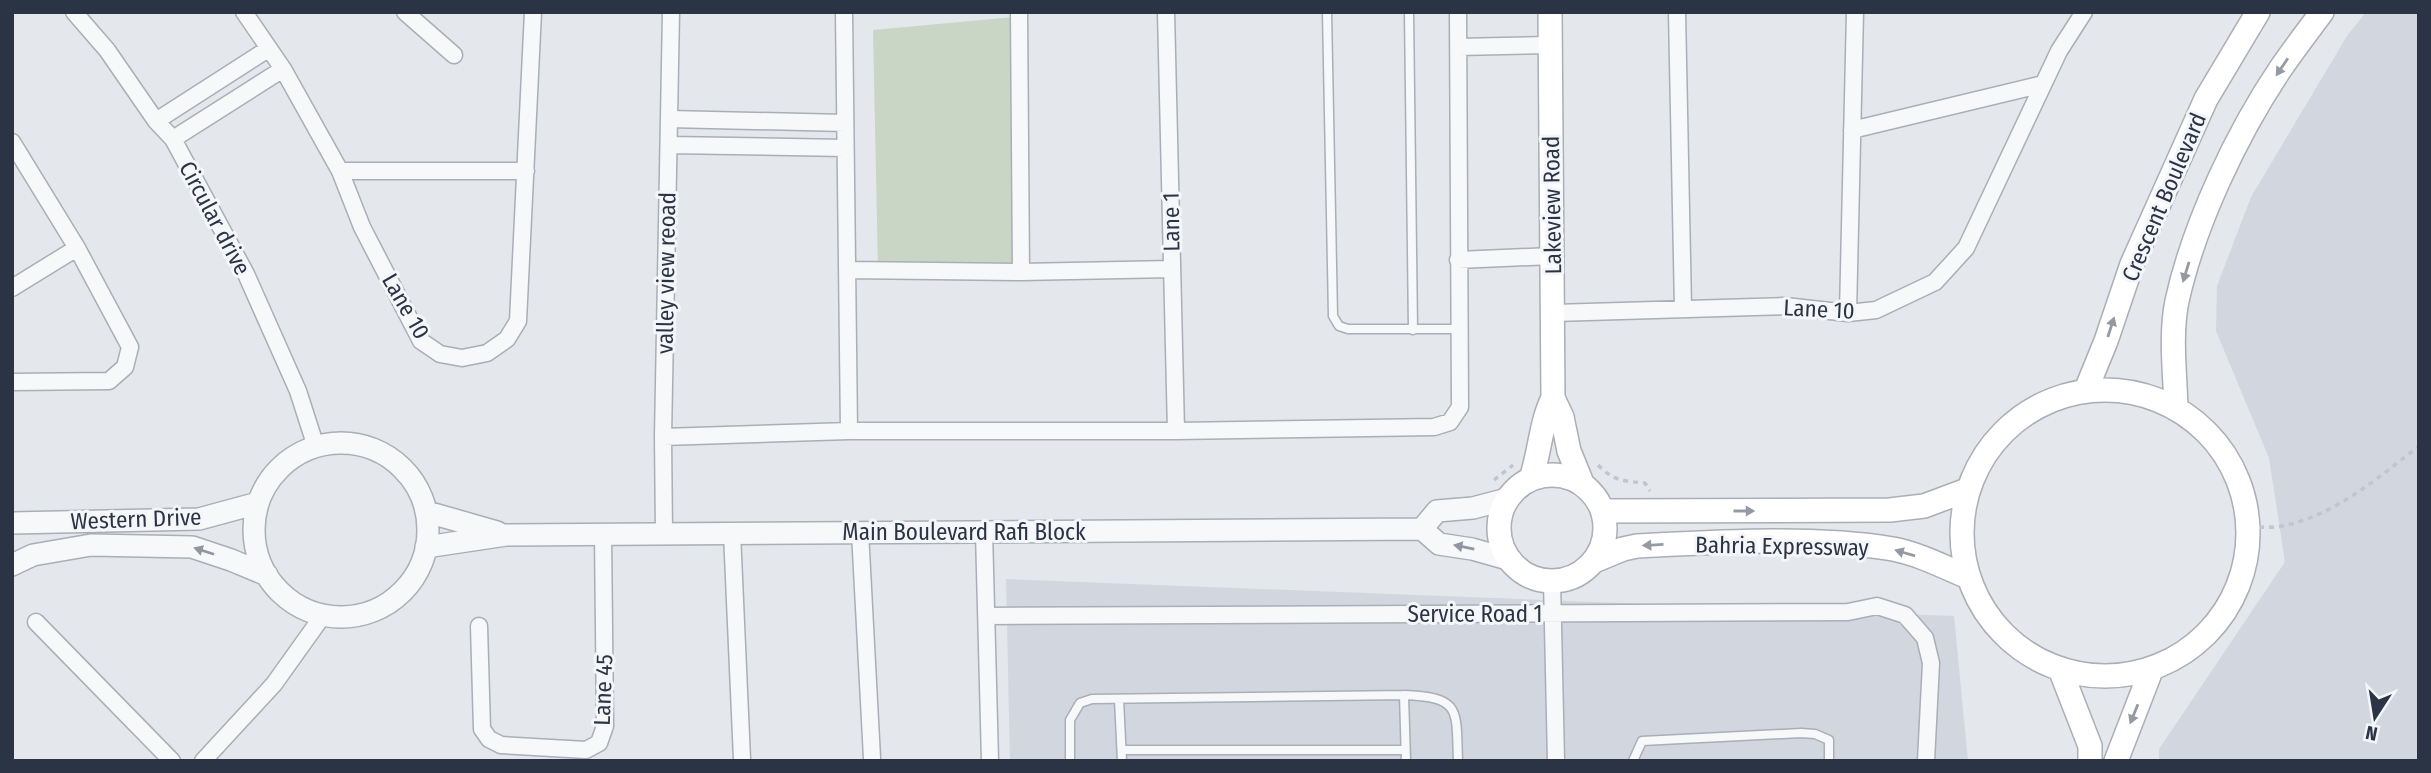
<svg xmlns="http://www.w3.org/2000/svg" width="2431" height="773" viewBox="0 0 2431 773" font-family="'Fira Sans Condensed',sans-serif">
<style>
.built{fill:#d2d6de}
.green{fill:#c9d6c5}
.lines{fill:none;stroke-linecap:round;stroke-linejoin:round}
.service-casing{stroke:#a9aeb7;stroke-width:11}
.minor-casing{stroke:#a9aeb7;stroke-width:19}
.tertiary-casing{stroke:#a9aeb7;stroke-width:24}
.secondary-casing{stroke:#a9aeb7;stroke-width:26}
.path{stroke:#c2c5cb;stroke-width:3.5;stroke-dasharray:5 5;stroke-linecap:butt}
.service{stroke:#f7f8fa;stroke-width:8}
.minor{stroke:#f7f8fa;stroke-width:16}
.tertiary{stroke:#f7f8fa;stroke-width:21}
.secondary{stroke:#fff;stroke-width:23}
.oneway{fill:#959aa2}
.oneway2{fill:#9196a0}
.labels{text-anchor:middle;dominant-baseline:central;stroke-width:6;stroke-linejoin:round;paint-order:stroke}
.street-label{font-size:23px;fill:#2b3445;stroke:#f4f6f9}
</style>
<rect width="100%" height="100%" fill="#e4e7ec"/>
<path class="built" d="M2366,12H2419V761H2159V749L2285,562L2269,458L2216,331L2217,286L2251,197L2347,36Z
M1006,579L1954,616L1968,761H1010Z"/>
<path class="green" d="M1014,17L1015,269H878L873,30Z"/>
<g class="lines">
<g class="service-casing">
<path id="service" d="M1327,12L1333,316L1339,326L1348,329H1459
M1409,12L1413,330
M1404,695L1406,761
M1119,699L1122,761
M1122,750H1405
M1070,761V720L1080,703L1092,699L1404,695C1462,697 1456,710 1458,761
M1633,761L1642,741L1801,733L1815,734L1829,740V761"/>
</g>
<g class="minor-casing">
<path id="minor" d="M74,12L107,50L156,121L173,139L246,274L298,391L316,447
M244,12L283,69L340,171L362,227L421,341L440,354L462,358L487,353L507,339L518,321L533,12
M405,12L454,55
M844,12L849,431
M1019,12L1021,272
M1166,12L1176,431
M1677,12L1683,308
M1458,47L1551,45
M669,119L845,123
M156,121L268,49
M1852,130L2043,84
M173,139L283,69
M12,142L77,248L130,347L125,367L109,381L12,382
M669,145L845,148
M340,171H526
M1458,260L1552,256
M848,270L1021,272L1172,269
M12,288L77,248
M1554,313L1785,306L1848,313L1876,310L1935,282L1966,248L2059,51L2084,12
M1848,313L1855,12
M663,437L849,431H1176L1434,427L1450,422L1460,407L1458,12
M860,532L872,758
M984,532L990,761
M732,533L742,759
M664,534L663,437L671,12
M1552,581L1556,761
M987,616L1848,612L1877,606L1905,615L1925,638L1931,663L1926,761
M36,622L172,761
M479,626L482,729L489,739L501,745L586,750L599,743L605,726L603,534
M203,761L274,684L324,614"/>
</g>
<g class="tertiary-casing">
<path id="tertiary" d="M254 530a87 87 0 1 1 174 0a87 87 0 1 1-174 0Z
M427,512L497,532
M12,523L199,519L258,503
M1422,529L1439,544L1472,549L1511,560
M1422,529L1437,511L1473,508L1507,499
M426,547L506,535L1422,529
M12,565L33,555L91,545L192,547L231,560L267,575"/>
</g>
<g class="secondary-casing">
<path id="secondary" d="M1550,12L1553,398L1562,417L1569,451L1582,483
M1962 533a143 143 0 1 1 286 0a143 143 0 1 1-286 0Z
M2086,390L2106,341L2132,264L2206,99L2258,12
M2176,408C2175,373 2170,335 2177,301C2194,224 2237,133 2281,68C2294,49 2308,31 2322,12
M1499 528a53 53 0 1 1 106 0a53 53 0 1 1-106 0Z
M1531,479C1540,452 1541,421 1553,398
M1603,511L1890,510L1924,506L1967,490
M1594,561L1623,549L1637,546C1717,542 1815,536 1893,549C1919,554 1944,567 1968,577
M2060,669L2090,746V761
M2116,761L2152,668"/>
</g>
<path class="path" d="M1598,465C1614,481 1623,481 1645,483L1650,491
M1494,480L1513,465
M2249,527C2260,527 2272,528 2282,526C2334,516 2378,478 2419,446"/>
<use href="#service" class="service"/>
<use href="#minor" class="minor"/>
<use href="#tertiary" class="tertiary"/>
<use href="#secondary" class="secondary"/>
</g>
<defs><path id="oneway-solid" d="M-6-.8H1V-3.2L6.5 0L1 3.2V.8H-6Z" transform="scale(1.75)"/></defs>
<g class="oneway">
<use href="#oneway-solid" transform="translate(2282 67) rotate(124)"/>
<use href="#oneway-solid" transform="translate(2186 272) rotate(107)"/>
<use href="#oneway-solid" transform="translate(2111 327) rotate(-72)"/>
<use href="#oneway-solid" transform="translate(1744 511)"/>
<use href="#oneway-solid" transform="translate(1653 545) rotate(177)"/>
<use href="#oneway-solid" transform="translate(1905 553) rotate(-164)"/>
<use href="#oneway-solid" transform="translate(2134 714) rotate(112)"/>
</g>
<g class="oneway2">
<use href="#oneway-solid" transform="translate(1464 547) rotate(-169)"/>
<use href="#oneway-solid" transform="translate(204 551) rotate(-162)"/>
</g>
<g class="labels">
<g class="street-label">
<text transform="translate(2164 197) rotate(-67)">Crescent Boulevard</text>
<text transform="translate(1552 205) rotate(-91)">Lakeview Road</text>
<text transform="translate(215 218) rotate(62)">Circular drive</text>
<text transform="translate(1171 222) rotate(-91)">Lane 1</text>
<text transform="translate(666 273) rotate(-89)">valley view reoad</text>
<text transform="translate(406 306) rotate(60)">Lane 10</text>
<text transform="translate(1819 309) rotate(3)">Lane 10</text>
<text transform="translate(136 519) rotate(-2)">Western Drive</text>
<text x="964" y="532">Main Boulevard Rafi Block</text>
<text transform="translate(1782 546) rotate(1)">Bahria Expressway</text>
<text x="1475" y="614">Service Road 1</text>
<text transform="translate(603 690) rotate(-88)">Lane 45</text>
</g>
</g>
<rect width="2431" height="773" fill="none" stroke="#2b3445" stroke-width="28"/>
<g transform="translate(2375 717) rotate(192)" stroke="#f4f6f9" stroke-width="5" paint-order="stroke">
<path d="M0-5L12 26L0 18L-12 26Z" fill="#2b3445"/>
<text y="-10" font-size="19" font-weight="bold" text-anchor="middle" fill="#2b3445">N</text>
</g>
</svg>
